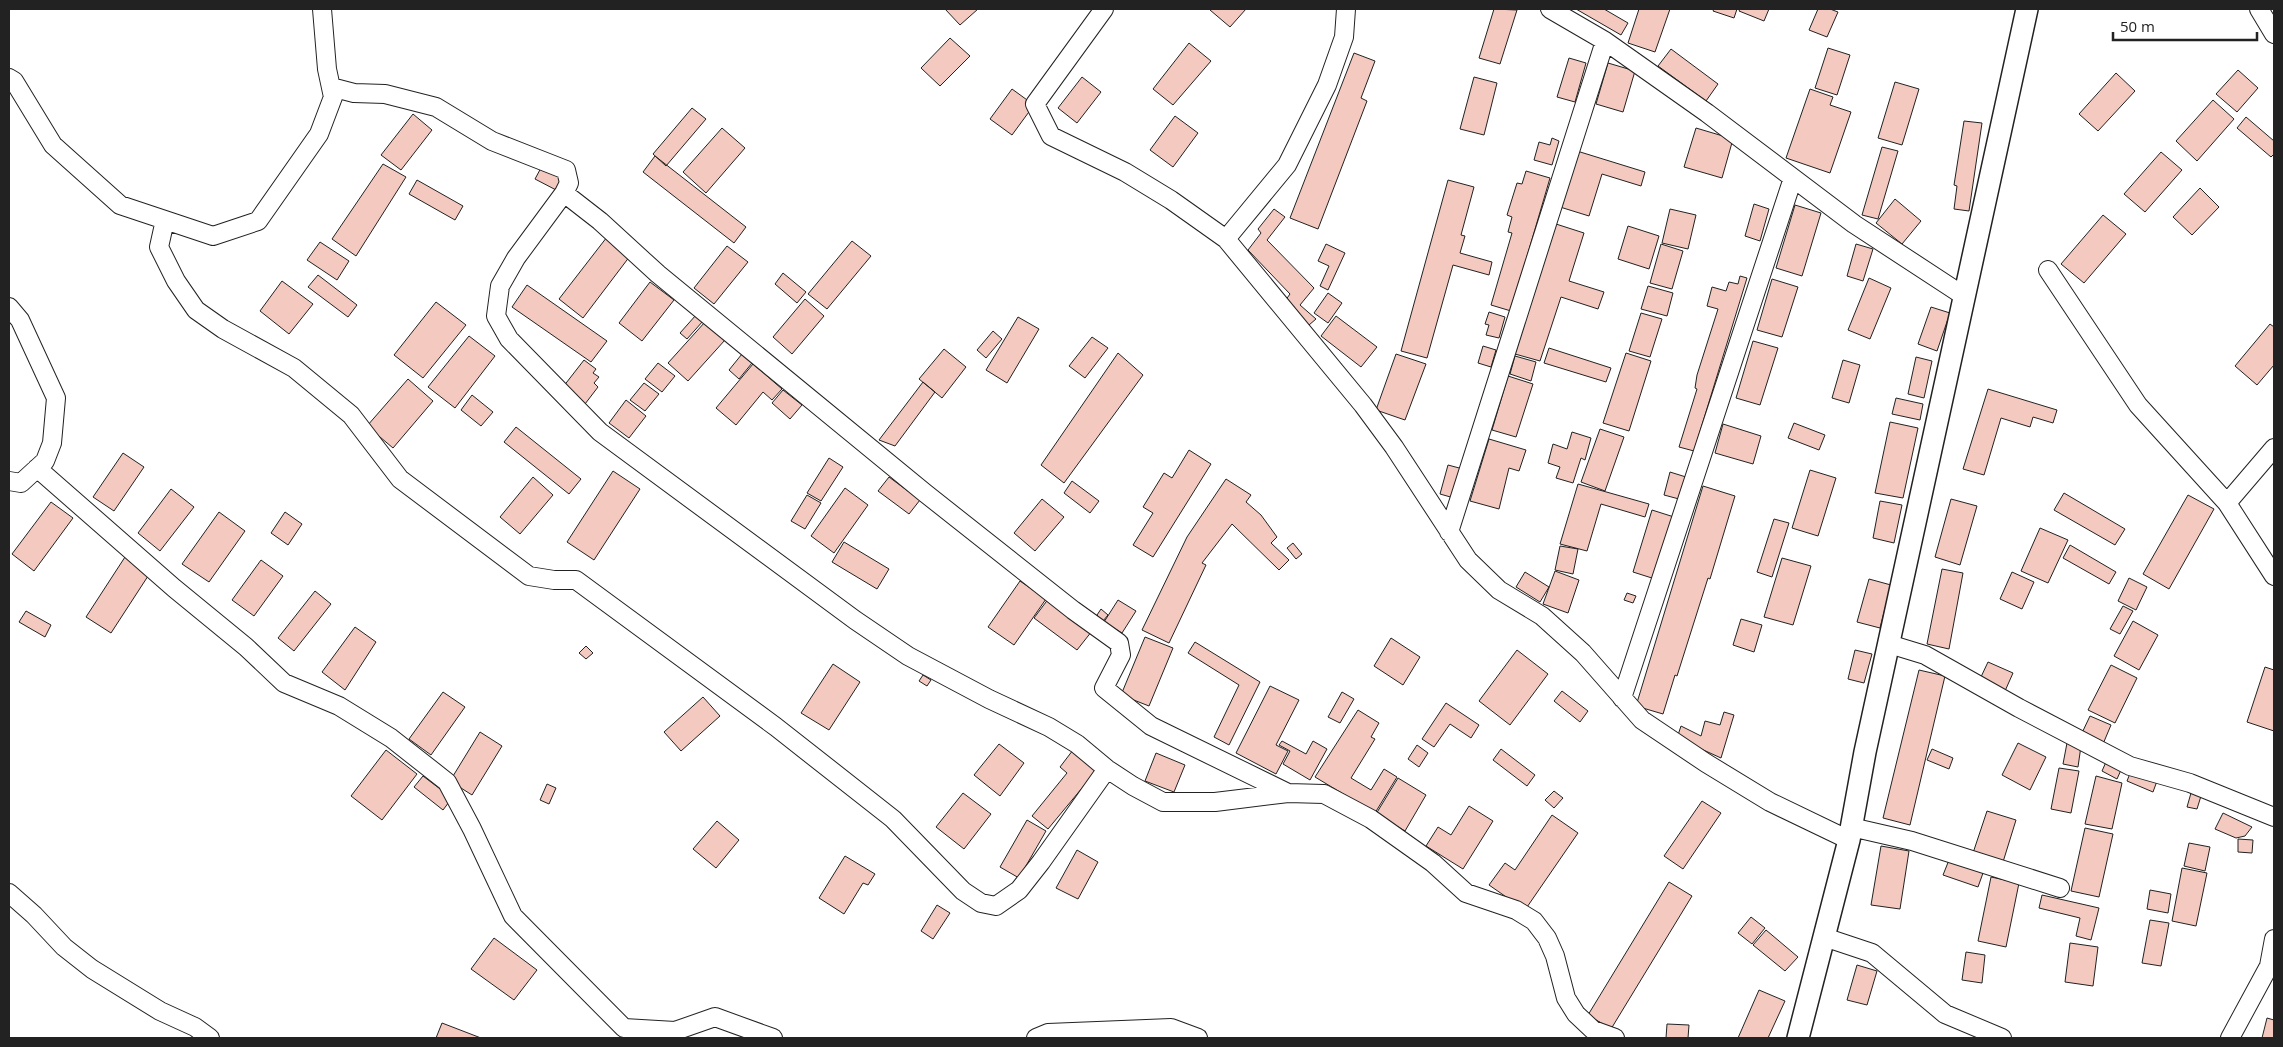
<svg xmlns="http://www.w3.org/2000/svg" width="2283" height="1047" viewBox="0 0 2283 1047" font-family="'Open Sans',sans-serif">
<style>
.building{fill:#f3c9c0;stroke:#222}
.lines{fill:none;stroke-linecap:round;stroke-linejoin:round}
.minor-casing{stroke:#222;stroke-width:20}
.tertiary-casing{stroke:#222;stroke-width:24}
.minor{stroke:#fff;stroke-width:18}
.tertiary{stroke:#fff;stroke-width:21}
</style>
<rect width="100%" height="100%" fill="#fff"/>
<path class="building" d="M945,9H978L960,25Z
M1211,9H1246L1230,27L1210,10Z
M1494,9L1517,10L1500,64L1479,58Z
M1576,9H1604L1628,23L1621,35Z
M1639,9H1670L1655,52L1628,43Z
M1714,9H1737L1734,18L1713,11Z
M1740,9H1769L1764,21L1739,11Z
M1818,9H1830L1838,12L1827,37L1809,30Z
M950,38L970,56L940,86L921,68Z
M1189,43L1211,61L1173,105L1153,89Z
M1828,48L1850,55L1837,95L1815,88Z
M1671,49L1718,84L1706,101L1658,66Z
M1354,53L1375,61L1361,98L1367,101L1318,229L1290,218Z
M1569,58L1586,63L1575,102L1557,97Z
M1608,63L1635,71L1623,112L1596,104Z
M2238,70L2258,88L2237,112L2216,94Z
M2116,73L2135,91L2098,131L2079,114Z
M1082,77L1101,92L1077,123L1058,108Z
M1474,77L1497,83L1484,135L1460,129Z
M1895,82L1919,89L1902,145L1878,138Z
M1012,89L1034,105L1012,135L990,119Z
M1810,89L1833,97L1830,105L1851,112L1830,173L1786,158Z
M2213,100L2234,119L2197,161L2176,141Z
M692,108L706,119L666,166L653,154Z
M413,114L432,130L401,170L381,155Z
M1175,116L1198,133L1173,167L1150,150Z
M2246,117L2274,141V154L2271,157L2237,128Z
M1964,121L1982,123L1969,211L1954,209L1957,186L1954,185Z
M722,128L745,148L706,193L683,172Z
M1696,128L1733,139L1722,178L1684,167Z
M1552,138L1559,141L1552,165L1534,160L1539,142L1550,145Z
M1882,147L1898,151L1878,219L1862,215Z
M1577,151L1645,172L1641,186L1602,174L1589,216L1560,207Z
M2161,152L2182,170L2145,212L2124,194Z
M655,156L746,227L734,243L643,172Z
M383,164L406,177L356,256L332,239Z
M542,166L565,178L558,191L535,179Z
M1526,171L1550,178L1511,311L1491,305L1512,233L1508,232L1512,217L1507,215L1517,183L1522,184Z
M417,180L463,206L455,220L409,194Z
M1448,180L1474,187L1461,235L1465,236L1460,253L1492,262L1489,275L1453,265L1427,358L1401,351Z
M2200,188L2219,207L2192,235L2173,217Z
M1895,199L1921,221L1902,244L1876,223Z
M1754,204L1769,209L1760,241L1745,236Z
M1795,205L1821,213L1802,276L1776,268Z
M1274,209L1285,217L1267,240L1314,288L1300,305L1316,319L1309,325L1285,301L1290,294L1248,250L1261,233L1258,229Z
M1670,209L1696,215L1688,249L1662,243Z
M2103,215L2126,234L2084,283L2061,264Z
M1556,224L1584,233L1569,281L1604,292L1598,309L1561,297L1540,361L1515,354Z
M1628,226L1659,236L1649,269L1618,259Z
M607,237L630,256L583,318L559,299Z
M852,241L871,256L827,309L808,294Z
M320,242L349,261L337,280L307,260Z
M1326,244L1345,253L1328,290L1320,286L1329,266L1318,261Z
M1661,244L1683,251L1672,289L1650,283Z
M1856,244L1873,249L1863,281L1847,276Z
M727,246L748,262L714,304L694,288Z
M783,273L806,292L797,303L775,284Z
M318,275L357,305L348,317L308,287Z
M1740,276L1747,278L1694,451L1679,447L1697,389L1695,388L1697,375L1718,309L1707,306L1712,287L1726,291L1729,282L1738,284Z
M1869,278L1891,288L1870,339L1848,330Z
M1772,279L1798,287L1782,337L1757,330Z
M282,281L313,304L289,334L260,311Z
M650,282L674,300L642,341L619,323Z
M527,285L607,341L591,362L512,307Z
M1648,286L1673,293L1667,316L1641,309Z
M1328,293L1342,303L1328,323L1314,313Z
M805,299L824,316L792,354L773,337Z
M436,302L466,325L423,378L394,355Z
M1931,307L1950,313L1937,351L1918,344Z
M1489,312L1505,317L1499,338L1486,335L1489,325L1485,324Z
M1641,313L1662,319L1650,357L1629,351Z
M696,315L703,321L687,339L680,333Z
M1336,316L1377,347L1361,367L1321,336Z
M1018,317L1039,329L1007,383L986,370Z
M705,322L725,340L688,381L668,363Z
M2270,324L2274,327V365L2257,385L2235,366Z
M993,331L1002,339L986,358L977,350Z
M469,336L495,356L455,408L428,387Z
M1092,337L1108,348L1085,378L1069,366Z
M1753,341L1778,348L1760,405L1736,398Z
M1483,346L1496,350L1491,367L1478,363Z
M1549,348L1611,368L1606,382L1544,363Z
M944,349L966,367L942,398L919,379Z
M1118,353L1143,375L1064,483L1041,465Z
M1626,353L1651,361L1629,431L1603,423Z
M742,354L752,363L739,379L729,370Z
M1396,354L1426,364L1405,420L1376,410Z
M1515,356L1536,362L1531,381L1510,374Z
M1916,357L1932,361L1924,398L1908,394Z
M584,360L596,369L593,373L599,377L594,383L598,387L585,404L563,387Z
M1843,360L1860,365L1849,403L1832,398Z
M658,363L675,376L662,392L645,379Z
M753,364L782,389L772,400L763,392L736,425L716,408Z
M1508,376L1533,384L1516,437L1492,430Z
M408,379L433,401L393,448L367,426Z
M923,382L935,392L895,446L879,440Z
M644,383L659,394L645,411L630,400Z
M1988,389L2057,410L2053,423L2033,417L2030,427L2001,418L1984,475L1963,469Z
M783,390L802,405L790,419L772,403Z
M472,395L493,412L481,426L461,410Z
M1896,398L1923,404L1920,420L1892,414Z
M626,400L646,416L629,438L609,423Z
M1890,422L1918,428L1903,498L1875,493Z
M1794,423L1825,435L1819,450L1788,438Z
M1723,424L1761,436L1753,464L1715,453Z
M516,427L581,479L569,494L504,442Z
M1600,429L1624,437L1605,491L1581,482Z
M1572,432L1591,438L1585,460L1581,458L1573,483L1556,478L1560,467L1548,463L1553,444L1567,449Z
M1489,439L1526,450L1519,471L1509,468L1499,509L1470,501Z
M1189,450L1211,464L1153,557L1133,545L1153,513L1143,507L1164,473L1172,478Z
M123,453L144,467L114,511L93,497Z
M829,458L843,467L821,501L807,493Z
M1448,465L1463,469L1454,498L1440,494Z
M1810,470L1836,478L1818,536L1792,528Z
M613,471L640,489L594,560L567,542Z
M1670,472L1686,477L1679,499L1664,495Z
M533,477L553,495L520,534L500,517Z
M889,477L920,500L909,514L878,491Z
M1226,479L1251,495L1246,502L1261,515L1277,537L1271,543L1289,560L1279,570L1232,524L1202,563L1206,565L1169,643L1142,630L1187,537Z
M1072,481L1099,501L1090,513L1064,493Z
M1578,484L1649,504L1645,517L1601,504L1587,551L1560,544Z
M1703,486L1735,496L1710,579L1708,578L1677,676L1675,675L1663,714L1636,706Z
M845,488L868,505L834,553L811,536Z
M171,489L194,507L160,551L138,533Z
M2064,493L2125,529L2115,545L2054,510Z
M807,495L821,503L805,529L791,521Z
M2188,495L2214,509L2169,589L2143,574Z
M1042,499L1064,517L1035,551L1014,533Z
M1951,499L1977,506L1960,565L1935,557Z
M1880,501L1902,505L1894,543L1873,538Z
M51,502L73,518L34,571L12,554Z
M1652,510L1674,517L1655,579L1633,572Z
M219,512L245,531L209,582L182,564Z
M285,512L302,524L288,545L271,533Z
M1774,519L1789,523L1772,577L1757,572Z
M2040,528L2068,540L2048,583L2021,571Z
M844,542L889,569L877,589L832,562Z
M1293,543L1302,554L1296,559L1287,548Z
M2070,545L2116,572L2109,584L2063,558Z
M1560,546L1578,549L1573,574L1555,570Z
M125,557L150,573L111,633L86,617Z
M1782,558L1811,566L1793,625L1764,617Z
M261,560L283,576L254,616L232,600Z
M1942,569L1963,573L1949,649L1927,644Z
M1555,571L1579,580L1568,613L1543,604Z
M1525,572L1549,587L1540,602L1516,587Z
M2012,572L2034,582L2022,609L2000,599Z
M2129,578L2147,587L2136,610L2118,601Z
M1869,579L1891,585L1880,628L1857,622Z
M1020,581L1046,599L1014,645L988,627Z
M315,591L331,604L294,651L278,638Z
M1627,593L1636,596L1633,603L1624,600Z
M1049,598L1092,631L1077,650L1034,618Z
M1118,600L1136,611L1122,633L1104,622Z
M2123,606L2133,611L2120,634L2110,629Z
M1101,609L1108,615L1103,621L1097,615Z
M26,611L51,625L45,637L19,622Z
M1741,619L1762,625L1754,652L1733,645Z
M2133,621L2158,635L2139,670L2114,656Z
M355,627L376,642L345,690L322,672Z
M1145,637L1173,648L1149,706L1121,695Z
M1391,638L1420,657L1403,685L1374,666Z
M1195,642L1260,682L1229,745L1214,737L1239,685L1188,653Z
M586,646L593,653L586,659L579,653Z
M1517,650L1548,674L1510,725L1479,701Z
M1855,650L1872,654L1864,683L1848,679Z
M1988,662L2013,673L2005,691L1980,679Z
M833,664L860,682L829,730L801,713Z
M2111,665L2137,678L2115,723L2088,710Z
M2265,667L2274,670V731L2247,722Z
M1919,670L1945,676L1910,825L1883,818Z
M923,675L931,680L927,686L919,681Z
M1270,686L1299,700L1276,745L1288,751L1276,774L1236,753Z
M1562,691L1588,711L1580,722L1554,701Z
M443,692L465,707L431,755L409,739Z
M1342,692L1354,699L1340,723L1328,717Z
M703,697L720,716L681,751L664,732Z
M1446,703L1479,725L1471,738L1450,724L1434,747L1422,739Z
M1358,710L1379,723L1371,737L1375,739L1351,778L1371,790L1384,769L1397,777L1375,813L1315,777Z
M1724,712L1734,715L1721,758L1677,738L1681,726L1701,736L1705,721L1720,725Z
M2090,716L2111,725L2103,744L2081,735Z
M480,732L502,746L472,795L450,781Z
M1282,741L1306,754L1313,741L1327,749L1310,780L1283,764L1290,751L1279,745Z
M2018,743L2046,757L2030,790L2002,775Z
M2067,743L2081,746L2078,767L2063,764Z
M999,744L1024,763L1000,796L974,775Z
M1417,745L1428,753L1419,767L1408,759Z
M1501,749L1535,775L1527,786L1493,760Z
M1932,749L1953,758L1949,769L1927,760Z
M386,750L417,774L382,820L351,796Z
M1073,750L1097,770L1048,829L1032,816L1067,773L1060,767Z
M1156,753L1185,765L1174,792L1145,781Z
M2106,762L2121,770L2117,779L2102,771Z
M2059,768L2079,771L2071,813L2051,809Z
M2131,771L2157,781L2153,792L2127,781Z
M423,776L452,798L443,810L414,787Z
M2096,776L2122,783L2112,829L2085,824Z
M1398,778L1426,795L1405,831L1376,814Z
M547,784L556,788L549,804L540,800Z
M1554,791L1563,798L1554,808L1545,800Z
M963,793L991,814L964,849L936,827Z
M2191,793L2201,796L2197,809L2187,807Z
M1702,801L1721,813L1683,869L1664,856Z
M1469,806L1493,821L1463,869L1426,846L1438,827L1451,835Z
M1987,811L2016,820L2003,862L1973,853Z
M2223,813L2252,827L2245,836L2236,838L2215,829Z
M1552,815L1578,833L1525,910L1489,885L1505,863L1515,870Z
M1027,820L1046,831L1019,878L1000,867Z
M717,821L739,840L716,868L693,849Z
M2085,828L2113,834L2099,897L2071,891Z
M2238,839L2253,840L2252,853L2238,852Z
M2189,843L2210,847L2205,871L2184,866Z
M1881,846L1909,851L1900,909L1871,905Z
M1077,850L1098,862L1078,899L1056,888Z
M845,856L875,874L868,885L863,883L844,914L819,898Z
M1949,860L1983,873L1978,887L1943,875Z
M2182,868L2207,873L2196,926L2172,921Z
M1991,877L2019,883L2006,947L1978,941Z
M1669,882L1692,896L1611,1029L1588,1015Z
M2150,890L2171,894L2168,913L2147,909Z
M2042,895L2099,908L2091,940L2076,936L2080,918L2039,908Z
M937,905L950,913L933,939L921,931Z
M1751,917L1765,928L1752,944L1738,933Z
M2150,920L2169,923L2161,966L2142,963Z
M1766,930L1798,957L1785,971L1753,945Z
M494,938L537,970L514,1000L471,969Z
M2070,943L2098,947L2093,986L2065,982Z
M1966,952L1985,955L1982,983L1962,980Z
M1857,965L1877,971L1867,1005L1847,1000Z
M1759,990L1785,1001L1768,1038H1738Z
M2267,1018L2274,1020V1038H2262Z
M442,1023L481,1038H436Z
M1667,1024L1689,1025L1688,1038H1666Z"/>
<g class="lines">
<g class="minor-casing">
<path id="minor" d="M1104,9L1035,104L1051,136L1125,172L1171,200L1226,239
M1346,9L1344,37L1327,85L1287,165L1226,239L1363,405L1394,447L1468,560L1499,590L1542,616L1583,653L1642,720L1706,763L1770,802L1849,840
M1550,9L1605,41L1707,113L1854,224L1964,296
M2259,9L2274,34
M9,78L14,81L53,145L120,205L213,236L258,221L319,134L333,97L327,69L322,9
M331,87L354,93L385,94L436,107L492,141L566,170L569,183L564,193L600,221L658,274L925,493L1073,610L1119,643L1121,655L1104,688L1151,726L1288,793
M564,193L516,258L500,286L496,316L509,339L600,432L855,620L908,656L989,699L1049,727L1077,744L1107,769L1133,786L1163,802H1215L1288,793L1324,794L1371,819L1433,863L1466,893L1516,910L1534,921L1547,938L1555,956L1566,998L1576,1014L1593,1030L1615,1038
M165,220L159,247L176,281L196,310L223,329L294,368L351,415L400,479L529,576L554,580H576L776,727L893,819L963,891L981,903L996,906L1019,890L1041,862L1107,769
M2048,270L2138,405L2227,503L2274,576
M9,307L20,320L56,398L52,443L45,461L21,483L9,481
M37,468L174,588L246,647L284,683L339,706L391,738L447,782L472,829L513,916L624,1028L675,1031L715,1017L773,1038
M2227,503L2274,448
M1449,532L1605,41
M1889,644L1925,655L2019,708L2130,766L2190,783L2274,817
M1622,698L1793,178
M1851,827L1912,841L2060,888
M9,893L34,915L64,947L92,969L160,1011L195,1027L210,1038
M1824,937L1872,953L1945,1014L2002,1038
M1036,1038L1048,1033L1171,1028L1198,1038
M2230,1038L2269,966L2274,939"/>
</g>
<g class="tertiary-casing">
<path id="tertiary" d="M1798,1038L1849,840L1865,752L2027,9"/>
</g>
<use href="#minor" class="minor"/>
<use href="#tertiary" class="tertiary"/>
</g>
<rect width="2283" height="1047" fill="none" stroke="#222222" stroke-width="20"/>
<path d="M2113 32v8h144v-8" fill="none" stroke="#222222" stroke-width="2.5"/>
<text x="2120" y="32" font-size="15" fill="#222222" stroke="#ffffff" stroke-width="4" paint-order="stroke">50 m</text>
</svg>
